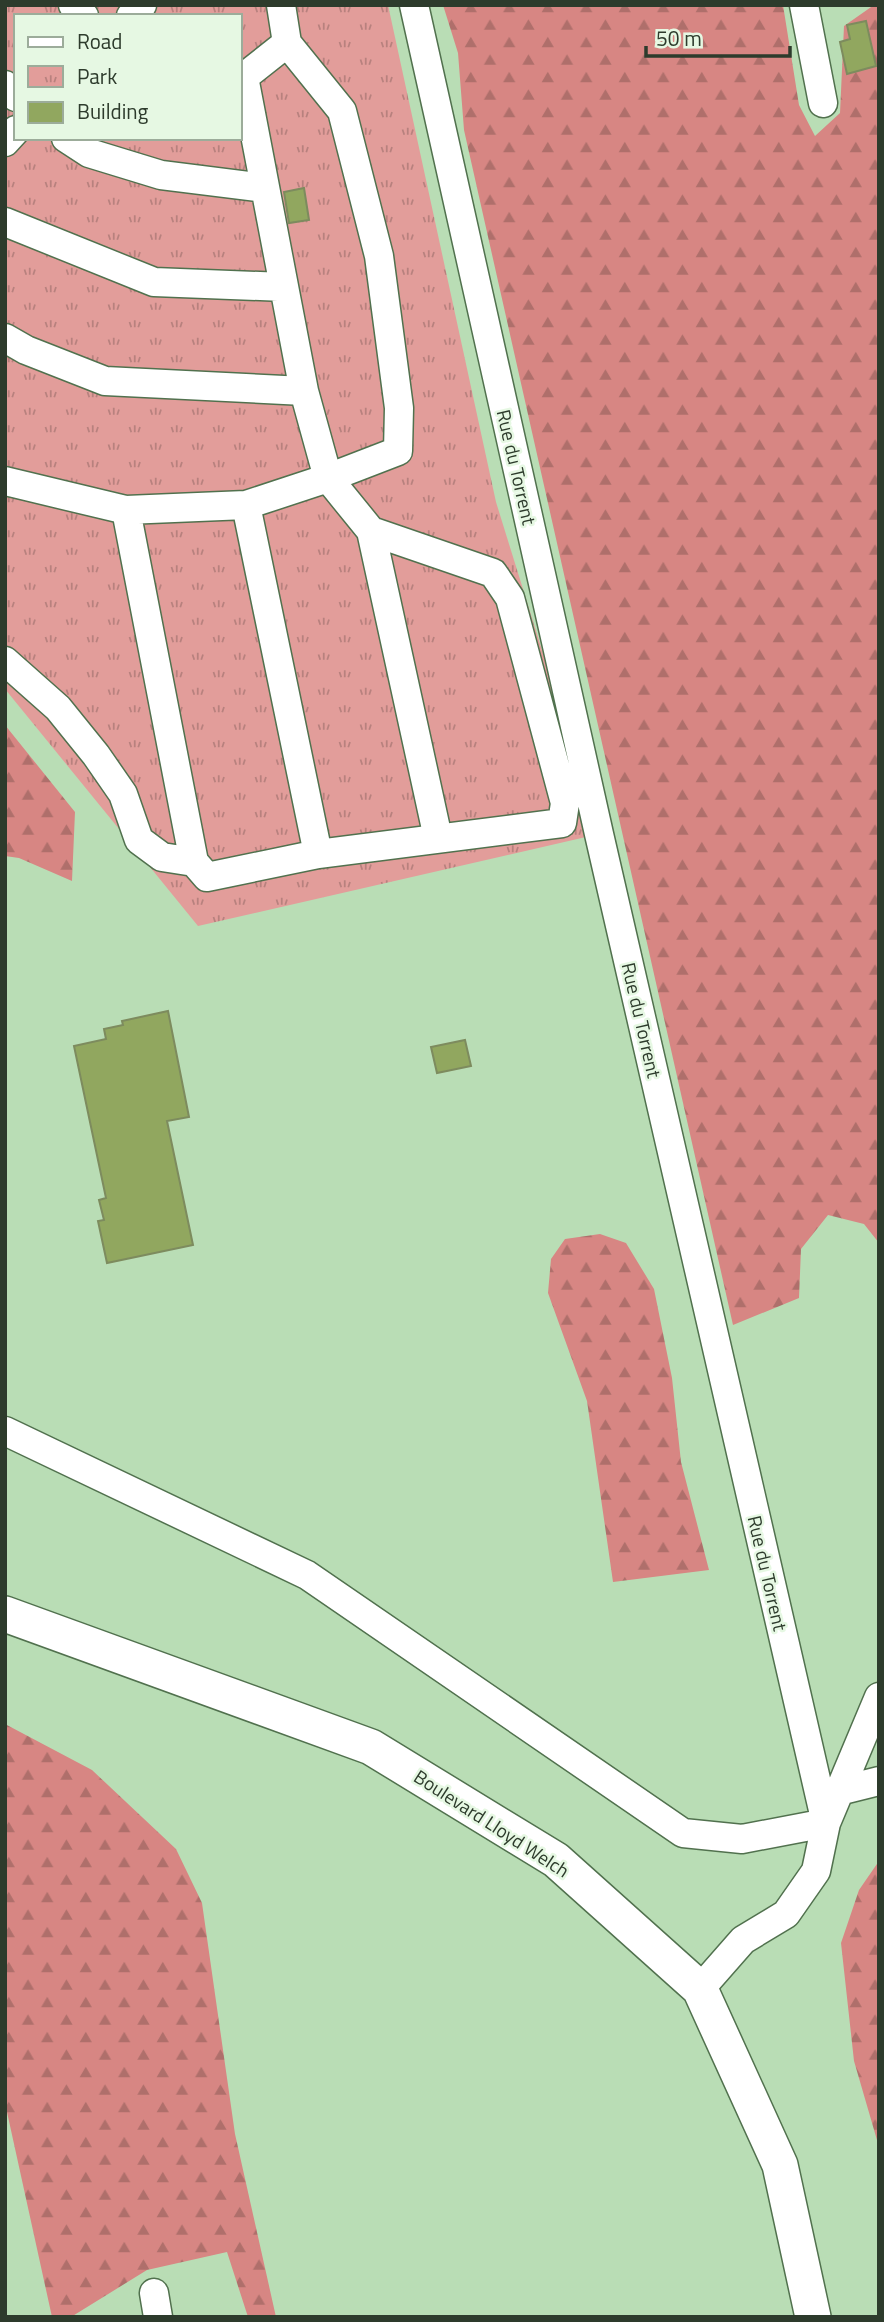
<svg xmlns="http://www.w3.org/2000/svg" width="884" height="2322" viewBox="0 0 884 2322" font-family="'Titillium Web',sans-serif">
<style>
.forest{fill:url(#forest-firs)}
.park{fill:url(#park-tufts);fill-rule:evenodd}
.building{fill:#91a75f;stroke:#7d8b5e;stroke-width:2}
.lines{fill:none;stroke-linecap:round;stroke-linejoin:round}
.minor-casing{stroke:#51714e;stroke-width:31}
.major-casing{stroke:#51714e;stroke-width:38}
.minor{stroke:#fff;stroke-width:28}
.major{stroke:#fff;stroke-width:35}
.labels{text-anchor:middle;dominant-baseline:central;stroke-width:5;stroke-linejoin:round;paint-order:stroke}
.street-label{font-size:19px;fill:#2d3b2c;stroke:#e6f8e3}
</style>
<defs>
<pattern id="forest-firs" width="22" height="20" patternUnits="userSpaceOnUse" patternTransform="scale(1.75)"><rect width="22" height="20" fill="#d78683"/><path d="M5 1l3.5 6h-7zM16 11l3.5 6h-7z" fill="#af6f6b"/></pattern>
<pattern id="park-tufts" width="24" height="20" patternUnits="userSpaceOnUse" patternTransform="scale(1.75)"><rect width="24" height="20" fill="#e29d9a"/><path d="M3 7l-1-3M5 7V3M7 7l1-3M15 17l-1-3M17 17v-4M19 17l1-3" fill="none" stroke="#b8817e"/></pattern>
</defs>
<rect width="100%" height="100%" fill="#b9ddb5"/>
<path class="forest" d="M443,5H783L799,105L815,136L840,113L844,26L874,5H879V1243L864,1224L828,1215L801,1249L799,1298L733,1325L464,130L458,53Z
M5,725L75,812L72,881L19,858L5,856Z
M600,1234L626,1243L654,1289L672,1378L681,1462L709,1570L613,1582L587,1401L548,1293L551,1259L565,1239Z
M5,1724L92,1770L176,1849L202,1903L235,2134L276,2317H248L227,2252L147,2270L71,2317H52L5,2103Z
M879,1861V2147L854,2061L841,1943L859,1890Z"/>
<path class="park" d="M5,5H388L496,502L599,834L198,926L5,689ZM16,16H240V138H16Z"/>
<path class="building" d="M866,21L876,66L847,74L840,42L850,39L847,25Z
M304,188L309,220L289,223L284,192Z
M168,1011L189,1117L167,1121L193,1245L107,1263L98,1221L104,1220L99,1200L106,1198L74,1046L106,1039L104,1029L123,1025L122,1021Z
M465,1040L471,1066L437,1073L431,1047Z"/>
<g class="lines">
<g class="minor-casing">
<path id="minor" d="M73,5L84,16
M414,5L599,834L826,1823L816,1871L786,1914L743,1940L700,1989
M804,5L823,103
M131,16L142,5
M240,76L244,77L287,43
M244,77L304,391L328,478L371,531L438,838
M5,85L16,97
M66,138L89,153L161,175L265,188
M5,142L16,130
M5,222L154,282L284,287
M5,338L26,350L105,381L304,391
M5,481L126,510L246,505L328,478L398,451L399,408L379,256L342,111L287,43L281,5
M246,505L318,854
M126,510L194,862L207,877L318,854L562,823L565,803L510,598L493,573L371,531
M5,661L58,708L96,755L123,794L139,840L162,857L194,862
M5,1431L307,1575L683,1833L742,1839L826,1823L879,1697
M839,1791L879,1781
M154,2293L158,2317"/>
</g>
<g class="major-casing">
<path id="major" d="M5,1614L371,1747L556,1860L700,1989L780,2165L813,2317"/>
</g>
<use href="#minor" class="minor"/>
<use href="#major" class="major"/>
</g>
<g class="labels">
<g class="street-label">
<text transform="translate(517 467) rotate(77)">Rue du Torrent</text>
<text transform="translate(642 1020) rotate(77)">Rue du Torrent</text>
<text transform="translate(768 1573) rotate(77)">Rue du Torrent</text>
<text transform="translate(492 1823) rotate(33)">Boulevard Lloyd Welch</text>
</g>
</g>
<rect width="884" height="2322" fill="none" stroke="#2d3b2c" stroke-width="14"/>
<rect x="14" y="14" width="228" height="126" fill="#e6f8e3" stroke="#9cac9a" stroke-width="2"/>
<rect x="28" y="37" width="35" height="10" fill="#ffffff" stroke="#9cac9a" stroke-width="2"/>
<text x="77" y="49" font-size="21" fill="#2d3b2c">Road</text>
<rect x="28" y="66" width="35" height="21" fill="url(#park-tufts)" stroke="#9cac9a" stroke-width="2"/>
<text x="77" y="84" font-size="21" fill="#2d3b2c">Park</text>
<rect x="28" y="102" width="35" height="21" fill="#91a75f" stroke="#9cac9a" stroke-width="2"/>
<text x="77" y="119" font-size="21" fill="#2d3b2c">Building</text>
<path d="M646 46v10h144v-10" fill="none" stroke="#2d3b2c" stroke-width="3.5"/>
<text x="656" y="46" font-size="21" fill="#2d3b2c" stroke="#e6f8e3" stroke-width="5" paint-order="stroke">50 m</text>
</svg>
